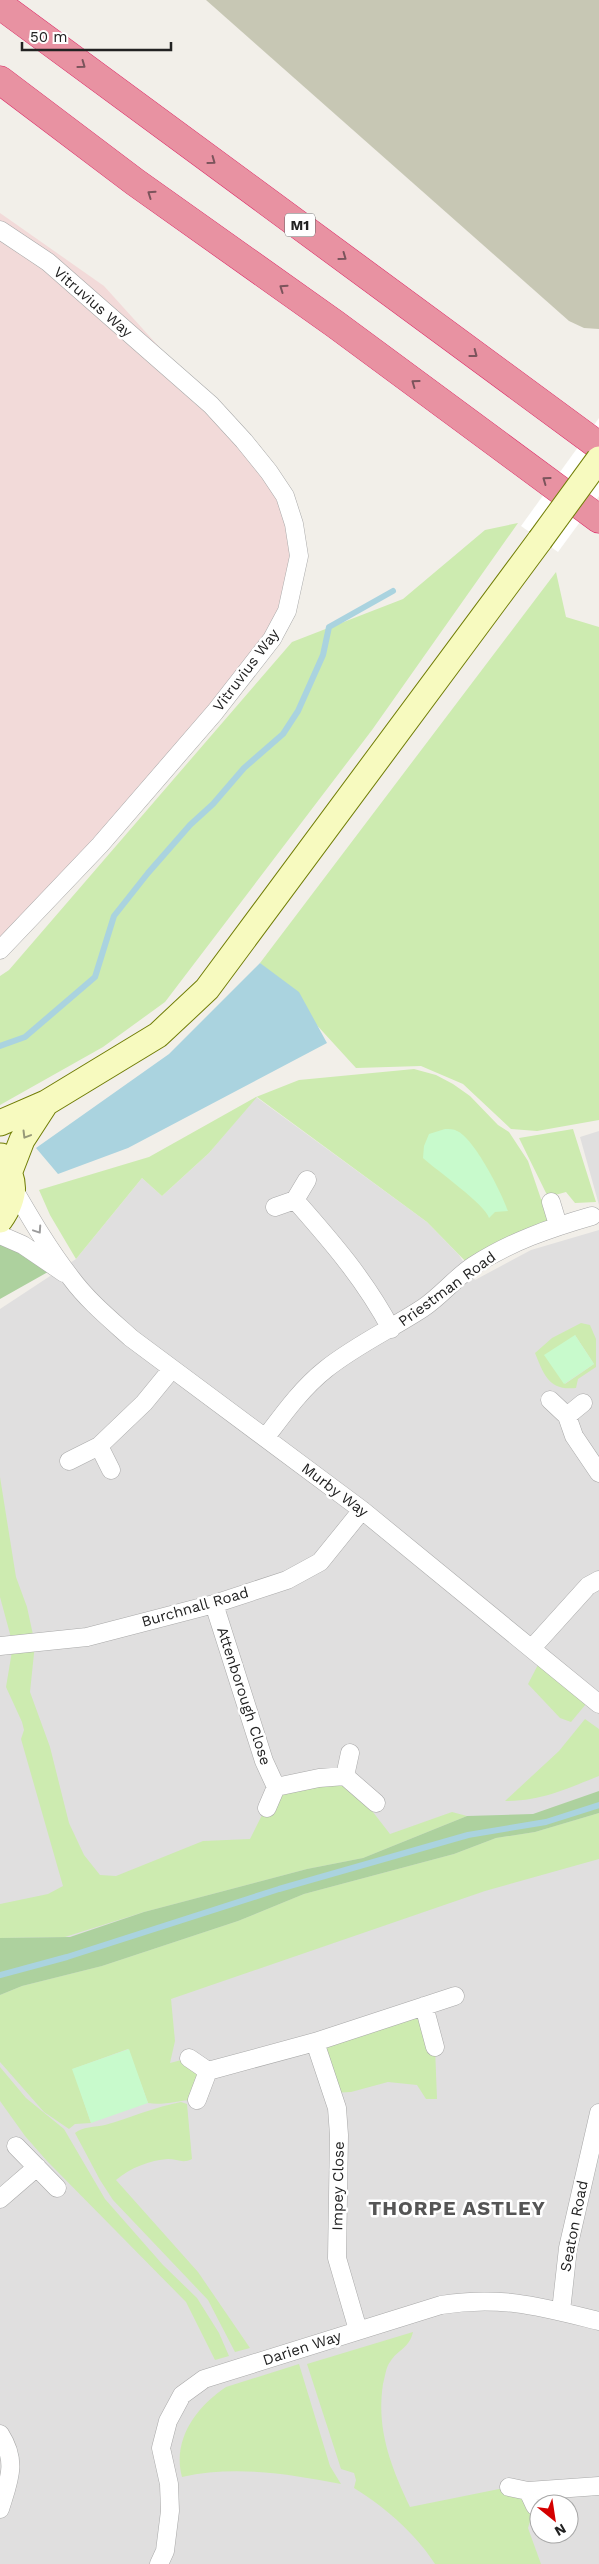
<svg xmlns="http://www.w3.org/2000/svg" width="599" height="2564" viewBox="0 0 599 2564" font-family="'Work Sans',sans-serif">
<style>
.residential{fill:#e0dfdf;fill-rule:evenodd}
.commercial{fill:#f2dad9}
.construction{fill:#c7c7b4}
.grass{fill:#cdebb0;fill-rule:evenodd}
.forest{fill:#add19e}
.park{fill:#c8facc}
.water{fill:#aad3df}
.pier{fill:#fff}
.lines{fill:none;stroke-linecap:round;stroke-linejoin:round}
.stream{stroke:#aad3df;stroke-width:6}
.street-casing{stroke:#a9a9a9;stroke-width:19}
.secondary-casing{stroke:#707d05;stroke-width:27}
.highway-casing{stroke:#dc2a67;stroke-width:29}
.street{stroke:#fff;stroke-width:18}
.secondary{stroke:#f7fabf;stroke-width:25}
.highway{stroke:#e892a2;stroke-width:28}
.secondary-bridge-casing{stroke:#707d05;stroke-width:27;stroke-linecap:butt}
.secondary-bridge{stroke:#f7fabf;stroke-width:25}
.oneway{stroke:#7b545c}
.oneway2{stroke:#979978}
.oneway3{stroke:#9c9c9c}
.labels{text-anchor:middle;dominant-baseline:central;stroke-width:5;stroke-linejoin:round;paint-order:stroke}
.shield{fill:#fff;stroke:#646464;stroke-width:1}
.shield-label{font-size:14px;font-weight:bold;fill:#222}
.street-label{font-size:15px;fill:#222;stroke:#fff}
.district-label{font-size:20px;font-weight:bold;letter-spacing:1px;fill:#555;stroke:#fff}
</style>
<rect width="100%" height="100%" fill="#f2efe9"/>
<path class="residential" d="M256,1097L427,1222L459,1255L475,1280L531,1250L599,1230V2564H0V1309L76,1259L142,1178L162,1196L209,1153ZM539,2504H569V2534H539Z
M599,1131V1205L580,1137Z"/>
<path class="commercial" d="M0,213L104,286L226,421L285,496L298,562L274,635L0,946Z"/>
<path class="construction" d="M206,0H599V329L584,328L569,321Z"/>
<path class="grass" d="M518,523L372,730L165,1002L103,1047L0,1105V976L9,970L292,642L403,599L485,530Z
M556,572L566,617L599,627V1120L537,1131L511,1129L463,1084L421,1066L356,1068L260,963Z
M414,1069L436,1075L453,1084L470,1096L498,1125L509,1132L528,1161L541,1199L551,1202L558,1225L471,1267L427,1222L257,1097L209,1153L162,1196L142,1178L76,1259L50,1215L39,1190L149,1157L256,1097L299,1080Z
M573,1129L596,1202L575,1203L566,1192L548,1197L519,1138Z
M581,1323L590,1325L596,1339V1367L578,1379L576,1388C549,1391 544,1375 535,1353L552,1338ZM575,1335L594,1364L565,1384Z
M0,1477L16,1577L27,1607L35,1644L30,1692L50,1747L69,1823L84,1855L100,1875L116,1876L203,1841L250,1839L276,1787L345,1776L390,1834L452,1812L467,1816L363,1858L307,1869L144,1912L65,1937L0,1938V1904L48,1894L63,1886L21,1739L24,1730L22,1722L6,1687L13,1645L0,1597Z
M542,1657L591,1698L571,1722L560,1718L528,1684Z
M585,1719L599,1729V1776C566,1789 542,1801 505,1801L559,1751Z
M599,1813V1859L485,1891L171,1999L175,2041L170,2063L189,2058L208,2071L197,2100C181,2099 164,2106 148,2103L128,2049L73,2069L91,2123L75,2124L69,2129L44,2112L0,2062V1995L22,1986L102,1966L238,1921L304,1894L454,1854L496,1838L535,1832Z
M424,2006L435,2047L437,2099H426L417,2085L388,2082L351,2092L332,2093L315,2042Z
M0,2067L26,2098L64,2129L105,2199L163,2265L197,2298L219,2333L229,2356L215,2360L186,2302L47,2161L25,2136L0,2101Z
M181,2102L187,2104L192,2159C183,2164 177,2159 168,2159C150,2160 130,2168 116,2180L198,2272L250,2348L235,2352L208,2300L113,2200L100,2180L75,2133C82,2127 95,2127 105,2125C130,2118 154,2107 181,2102Z
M413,2332C409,2349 398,2349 390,2362C386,2367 385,2377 383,2384C376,2429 391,2467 410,2507L509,2487L535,2506L528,2528L541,2564H435C414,2532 386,2508 354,2488L356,2480L354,2473L341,2469L307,2364Z
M299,2364L330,2466L341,2484C289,2474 235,2465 182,2477C172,2440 196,2407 226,2387Z"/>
<path class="forest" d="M0,1235L55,1268L0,1299Z
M599,1791V1813L535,1832L496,1838L454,1854L304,1894L238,1921L102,1966L22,1986L0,1995V1938L70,1937L144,1912L307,1869L363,1858L467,1816L533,1814Z"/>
<path class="park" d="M445,1129C449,1129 454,1129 457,1131C474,1138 502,1193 508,1211L495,1212L489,1218C486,1205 436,1170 423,1158L424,1146L429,1134Z
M575,1335L594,1364L564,1384L544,1355Z
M129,2049L148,2103L91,2123L72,2069Z"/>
<path class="water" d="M260,963L299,992L327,1043L128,1148L58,1174L36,1148L169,1054Z"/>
<path class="pier" d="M599,418V496L558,552L521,526Z"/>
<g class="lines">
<path class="stream" d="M0,1046L25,1037L95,977L114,916L148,873L190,825L213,804L244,768L283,734L298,711L323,655L329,627L393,591
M0,1975L67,1957L279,1889L468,1835L546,1822L599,1805"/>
<g class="street-casing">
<path id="street" d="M0,230L48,262L211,405L244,441L269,472L285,496L294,524L299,556L287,611L272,639L215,712L100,845L0,950
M13,1188C31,1219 49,1250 71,1278C88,1301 110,1319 131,1338L362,1510L599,1704
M295,1200C332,1242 365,1280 391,1329
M551,1202L558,1225
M275,1207L295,1200L307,1180
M0,1235L23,1245L64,1273
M550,1400L567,1416L583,1403
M567,1416L574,1436L599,1473
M266,1437C284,1413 302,1388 326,1369C356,1345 391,1329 423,1308C441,1296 455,1278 473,1266C510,1242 550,1228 592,1216
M99,1446L111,1470
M69,1461L99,1446L144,1403L171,1370
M214,1604L264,1761L276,1787L319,1778L345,1776
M0,1646L87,1637L214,1604L287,1580L320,1562L362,1510
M532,1648L588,1586L599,1580
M350,1753L345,1776L376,1803
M267,1808L276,1787
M424,2006L435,2047
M315,2042L337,2108L339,2135L337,2258L358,2330
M189,2058L208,2071L197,2100
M208,2071L315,2042L455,1996
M16,2146L57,2188
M0,2199L37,2167
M561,2311L568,2248L599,2113
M509,2487L528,2491L535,2506
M528,2491L599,2486
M0,2509C9,2480 18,2462 0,2434
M159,2564L165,2551L170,2511L169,2484L161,2448L168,2421L182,2395L204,2379L441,2305C501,2295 542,2307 599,2321"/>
</g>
<g class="secondary-casing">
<path id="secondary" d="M0,1123L46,1103L158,1035L207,989L540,540
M10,1171L22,1140L46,1103
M0,1220C17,1196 16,1180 1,1156"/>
</g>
<g class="highway-casing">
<path id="highway" d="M0,5L599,446
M0,80L135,182L335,324L599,519"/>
</g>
<use href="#street" class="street"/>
<use href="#secondary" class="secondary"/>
<use href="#highway" class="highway"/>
<g class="secondary-bridge-casing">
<path id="secondary-bridge" d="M540,540L599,459"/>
</g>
<use href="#secondary-bridge" class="secondary-bridge"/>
</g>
<defs><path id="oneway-chevron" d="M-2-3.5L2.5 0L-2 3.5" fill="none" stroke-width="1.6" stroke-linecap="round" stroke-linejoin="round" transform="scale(1.25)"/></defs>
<g class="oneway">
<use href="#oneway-chevron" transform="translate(82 65) rotate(36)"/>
<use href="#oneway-chevron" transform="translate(212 161) rotate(36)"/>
<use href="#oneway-chevron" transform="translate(151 194) rotate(-145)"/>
<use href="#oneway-chevron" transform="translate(343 257) rotate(36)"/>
<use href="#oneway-chevron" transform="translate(283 288) rotate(-145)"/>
<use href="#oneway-chevron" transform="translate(474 354) rotate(37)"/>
<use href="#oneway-chevron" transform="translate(415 383) rotate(-144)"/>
<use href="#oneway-chevron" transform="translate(546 480) rotate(-144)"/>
</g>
<use class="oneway2" href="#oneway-chevron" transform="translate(26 1135) rotate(121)"/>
<use class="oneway3" href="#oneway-chevron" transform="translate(38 1230) rotate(56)"/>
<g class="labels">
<rect class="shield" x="285" y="213.5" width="30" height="23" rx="4"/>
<g class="shield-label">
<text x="300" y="225">M1</text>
</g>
<g class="street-label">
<text transform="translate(93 302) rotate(41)">Vitruvius Way</text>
<text transform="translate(246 670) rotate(-53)">Vitruvius Way</text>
<text transform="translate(447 1289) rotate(-36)">Priestman Road</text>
<text transform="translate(335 1490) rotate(37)">Murby Way</text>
<text transform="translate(195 1607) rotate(-16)">Burchnall Road</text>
<text transform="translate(244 1696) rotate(72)">Attenborough Close</text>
<text transform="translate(338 2186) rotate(-89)">Impey Close</text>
<text transform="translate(574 2226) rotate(-79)">Seaton Road</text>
<text transform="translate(302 2348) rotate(-18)">Darien Way</text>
</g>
<g class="district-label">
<text x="457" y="2208">THORPE ASTLEY</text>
</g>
</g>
<g transform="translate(554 2519) rotate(150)"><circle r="24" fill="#ffffff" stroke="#a7a7a7"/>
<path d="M0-4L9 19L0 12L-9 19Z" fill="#d40000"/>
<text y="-8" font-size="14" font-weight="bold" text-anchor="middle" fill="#222222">N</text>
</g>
<path d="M22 42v8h149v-8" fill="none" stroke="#222222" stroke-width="2.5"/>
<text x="30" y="42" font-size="15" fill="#222222" stroke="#ffffff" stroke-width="4" paint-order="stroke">50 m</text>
</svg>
